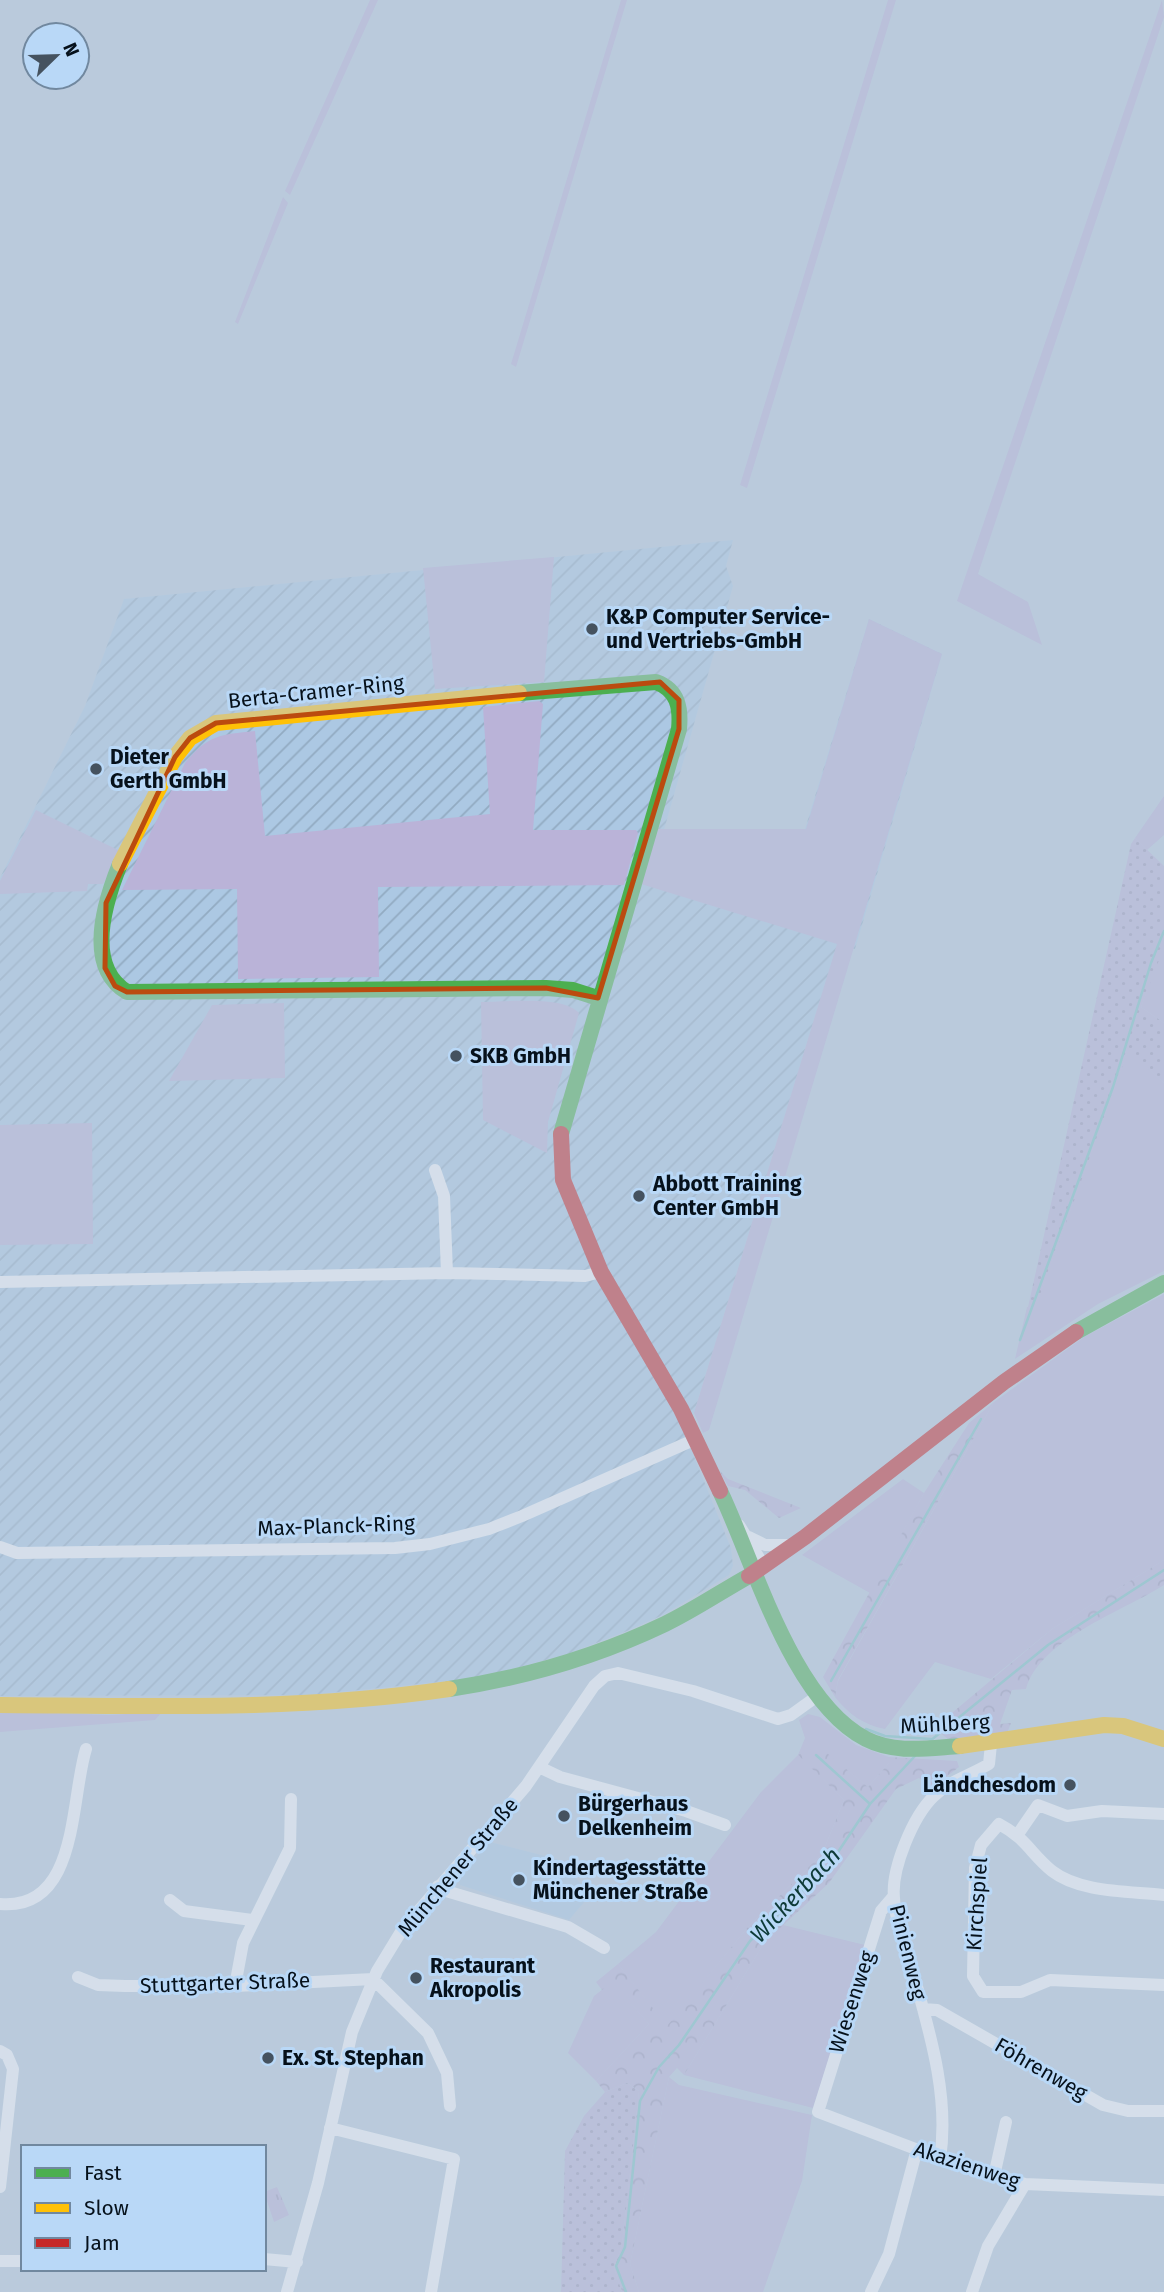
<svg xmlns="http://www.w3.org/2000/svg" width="1164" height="2292" viewBox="0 0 1164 2292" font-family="'Fira Sans',sans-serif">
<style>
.built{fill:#acc8e3}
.industrial{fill:url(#industrial-furrows)}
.grass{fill:#bab3d8}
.forest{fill:url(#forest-crowns)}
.park{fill:url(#park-tufts)}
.garden{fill:url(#garden-dots)}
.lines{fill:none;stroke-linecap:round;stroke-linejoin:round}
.stream{stroke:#7cc3c3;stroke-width:2.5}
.street{stroke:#f5f7fa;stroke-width:12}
.fast{stroke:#4caf50;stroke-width:16}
.slow{stroke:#ffc107;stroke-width:16}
.jam{stroke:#c62828;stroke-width:16}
.marked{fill:none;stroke:#bb4b0f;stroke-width:5;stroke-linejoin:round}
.poi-dot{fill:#45525f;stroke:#b9d8f7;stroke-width:2.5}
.labels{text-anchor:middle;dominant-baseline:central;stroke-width:6;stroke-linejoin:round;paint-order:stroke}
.poi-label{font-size:21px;font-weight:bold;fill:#06111b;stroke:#b9d8f7;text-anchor:start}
.street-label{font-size:21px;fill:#06111b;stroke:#b9d8f7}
.water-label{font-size:23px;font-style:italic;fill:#0d3a37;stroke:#b9d8f7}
</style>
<defs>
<pattern id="industrial-furrows" width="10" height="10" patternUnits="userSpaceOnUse" patternTransform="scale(1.75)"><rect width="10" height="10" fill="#acc8e3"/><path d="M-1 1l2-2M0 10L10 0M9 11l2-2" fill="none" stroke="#92abc2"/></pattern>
<pattern id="forest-crowns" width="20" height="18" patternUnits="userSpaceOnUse" patternTransform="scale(1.75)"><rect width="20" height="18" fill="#bab3d8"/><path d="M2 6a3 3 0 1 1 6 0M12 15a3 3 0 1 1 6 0" fill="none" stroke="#9e99b9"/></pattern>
<pattern id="park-tufts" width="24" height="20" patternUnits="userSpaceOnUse" patternTransform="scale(1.75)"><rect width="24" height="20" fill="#bab3d8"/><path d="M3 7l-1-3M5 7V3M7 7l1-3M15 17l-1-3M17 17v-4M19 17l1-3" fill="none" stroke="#9e99b9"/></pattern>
<pattern id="garden-dots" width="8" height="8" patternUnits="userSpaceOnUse" patternTransform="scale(1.75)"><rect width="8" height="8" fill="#bab3d8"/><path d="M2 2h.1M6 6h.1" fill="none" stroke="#9e99b9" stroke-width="1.8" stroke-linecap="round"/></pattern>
</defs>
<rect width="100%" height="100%" fill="#bacbdc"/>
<path class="built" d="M490,1842L557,1859L591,1894L569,1920L460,1885L459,1875Z"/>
<path class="industrial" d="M733,540L726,566L733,586L664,830L805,829L869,619L942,654L855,949L837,945L694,1413L683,1429L731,1548L733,1566L729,1575L663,1615L627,1631L568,1654L480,1678L309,1695L0,1696V878L85,706L124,599Z"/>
<path class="grass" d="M370,0H378L290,195L285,191Z
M621,0H627L516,367L511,364Z
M888,0H896L747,488L740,485Z
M1162,0L1164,17L978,574L1028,602L1042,645L957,601Z
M283,197L288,203L238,324L235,322Z
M554,557L544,682L435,689L423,568Z
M869,619L942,654L709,1430L703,1433L694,1413L837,944L641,884L657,829H806Z
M539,701L543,704L533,830H636L638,833L624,885L378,887L379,977L238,979L237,889L122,890L185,763C209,734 220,735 255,731L265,836L490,814L483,707Z
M1164,796V835L1147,850L1135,838Z
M36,810L120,851L103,884H88L87,891L0,894V881Z
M1163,946L1164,947V1023L1141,1007Z
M481,1002C504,1002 564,995 579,1013L548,1122L547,1153L483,1120Z
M284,1003L285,1078L169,1081L212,1005Z
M1128,1050L1164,1083V1271L1098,1304L1015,1359L1027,1307L1035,1308Z
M92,1123L93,1244L0,1245V1125Z
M1164,1294V1560L1052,1629L991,1679L935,1662L885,1729C864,1725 848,1714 835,1697L838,1681L994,1402L1084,1337Z
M903,1479L924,1493L870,1593L802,1555Z
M0,1711L109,1715L162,1712L155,1720L0,1732Z
M808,1714L820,1717L856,1745L889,1757V1763L868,1787L822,1750L799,1755L844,1800L822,1854L747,1928L667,2027L618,1964L656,1932L761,1792L798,1755L805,1738L799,1720Z
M783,1925L865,1945L813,2108L684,2075L764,1943Z
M612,1982L649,2024L596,2081L568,2053L594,1996Z
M669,2077L679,2085L812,2115L802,2181L763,2292H639L630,2264Z"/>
<path class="forest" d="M994,1402L838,1680L835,1697L823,1677L924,1493L969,1423Z
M719,1470L728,1479L801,1508L779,1518L745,1490L728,1486Z
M1164,1560V1585C1122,1612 1040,1639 1026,1689L1012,1690L1000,1724L1011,1723L1007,1733L948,1739L934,1728L1052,1629Z
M810,1749H822L868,1787L889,1763V1757L957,1761L959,1767L932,1788L919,1778L896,1789L829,1883L764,1943L684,2075L677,2068L669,2077L630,2264L639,2292H622L614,2268L622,2245L639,2091L627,2083L605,2092L596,2081L649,2024L612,1983L602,1990L596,1982L618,1964L667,2026L747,1928L822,1854L844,1800L798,1755Z"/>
<path class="park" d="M277,2187L289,2215L274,2222L264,2192Z"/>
<path class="garden" d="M1135,838L1164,866V947L1141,1007L1164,1023V1083L1128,1051L1035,1309L1028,1307L1131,844Z
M627,2083L639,2091L622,2245L614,2268L622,2292H561L565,2151L584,2116L605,2092Z"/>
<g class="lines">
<path class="stream" d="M1020,1340L1113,1087L1151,963L1164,931
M831,1681L981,1419
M866,1729L885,1736L931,1739
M930,1741L1048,1645L1164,1570
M816,1755L870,1804
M626,2292L616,2266L625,2247L640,2101L659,2067L679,2045L750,1941L828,1867L870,1804L915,1756"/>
<path class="street" d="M435,1170L444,1196L447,1273
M0,1282L447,1273L585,1276L601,1272
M739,1525L764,1566
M749,1537L765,1545H791
M0,1547L17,1553L395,1548L430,1544L489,1529L522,1516L696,1439
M539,1767L560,1777L686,1811L725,1825
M1018,1834L1038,1805L1067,1816L1102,1811L1164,1814
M438,1886L446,1891L568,1927L604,1948
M1164,1895C1130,1891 1080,1893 1052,1871C1030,1853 1027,1839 999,1824L981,1845L975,1868L973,1976L983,1992H1021L1050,1980L1164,1985
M893,1897L881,1911L818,2112L950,2162L1025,2184L1164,2190
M170,1900L184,1911L252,1920
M0,1904C79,1911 70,1800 86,1749
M78,1977L98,1985L125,1986H235L373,1979L428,2033L447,2073L450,2106
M235,1986L243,1943L290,1848L291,1799
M923,2009L937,2010L1103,2105L1128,2111H1164
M0,2051L7,2055L13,2069L0,2187
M330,2128L454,2159L431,2292
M940,2159C950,2094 928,2027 911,1965C905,1943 895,1920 894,1898C891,1869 913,1816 934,1796C949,1781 971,1775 989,1764L991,1744
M994,2176L1006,2122
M264,2259L297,2262
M0,2261H23
M287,2292L318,2183L352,2032L377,1971L402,1930L526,1786L594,1686L605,1676L618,1673L693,1691L778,1719L791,1715L816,1697
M871,2292L889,2254L917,2149
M972,2292L988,2246L1025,2184"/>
<path class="fast" d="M519,693L656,682C678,690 681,708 679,729L561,1134
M120,864C105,901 84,966 127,992L546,988L573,990L598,998
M1076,1332L1164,1283
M720,1491C754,1562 792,1701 866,1739C895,1754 928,1748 960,1746
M449,1689C523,1678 598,1656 665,1624C694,1610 722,1591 749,1576"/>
<path class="slow" d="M120,864L175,757L190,738L216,723L519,693
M0,1705C150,1706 300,1711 449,1689
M960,1746L1104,1725L1123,1726L1164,1739"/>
<path class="jam" d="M561,1134L563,1180L601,1272L681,1409L720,1491
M749,1576L805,1537L1004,1382L1076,1332"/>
</g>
<path d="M0 0H1164V2292H0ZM660,682L679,700V729L598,998L546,988L127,992L115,986L105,968L106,903L175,757L190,738L216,723Z" fill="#bacbdc" fill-opacity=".55" fill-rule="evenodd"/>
<path class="marked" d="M660,682L679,700V729L598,998L546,988L127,992L115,986L105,968L106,903L175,757L190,738L216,723Z"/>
<g class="poi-dot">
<circle cx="592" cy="629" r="7"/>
<circle cx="96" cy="769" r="7"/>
<circle cx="456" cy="1056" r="7"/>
<circle cx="639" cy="1196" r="7"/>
<circle cx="1070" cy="1785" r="7"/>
<circle cx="564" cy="1816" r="7"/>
<circle cx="519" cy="1880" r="7"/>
<circle cx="416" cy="1978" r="7"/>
<circle cx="268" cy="2058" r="7"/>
</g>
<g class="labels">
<g class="poi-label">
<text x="606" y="617">K&amp;P Computer Service-<tspan x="606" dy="24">und Vertriebs-GmbH</tspan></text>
<text x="110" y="757">Dieter<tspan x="110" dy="24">Gerth GmbH</tspan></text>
<text x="470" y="1056">SKB GmbH</text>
<text x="653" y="1184">Abbott Training<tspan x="653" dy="24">Center GmbH</tspan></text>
<text x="1056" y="1785" text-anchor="end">Ländchesdom</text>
<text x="578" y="1804">Bürgerhaus<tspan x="578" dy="24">Delkenheim</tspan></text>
<text x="533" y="1868">Kindertagesstätte<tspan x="533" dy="24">Münchener Straße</tspan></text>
<text x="430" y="1966">Restaurant<tspan x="430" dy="24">Akropolis</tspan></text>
<text x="282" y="2058">Ex. St. Stephan</text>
</g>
<g class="street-label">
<text transform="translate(316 692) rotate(-6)">Berta-Cramer-Ring</text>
<text transform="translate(336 1526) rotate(-2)">Max-Planck-Ring</text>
<text transform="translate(945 1724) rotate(-3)">Mühlberg</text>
<text transform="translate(458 1867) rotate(-50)">Münchener Straße</text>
<text transform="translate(977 1904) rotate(-86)">Kirchspiel</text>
<text transform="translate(908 1952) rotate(76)">Pinienweg</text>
<text transform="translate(225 1983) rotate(-2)">Stuttgarter Straße</text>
<text transform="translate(852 2002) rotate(-72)">Wiesenweg</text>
<text transform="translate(1041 2069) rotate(30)">Föhrenweg</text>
<text transform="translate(967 2165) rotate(18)">Akazienweg</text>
</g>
<g class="water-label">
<text transform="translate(795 1895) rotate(-47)">Wickerbach</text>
</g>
</g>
<rect x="21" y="2145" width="245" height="126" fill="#b9d8f7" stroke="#71889f" stroke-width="2"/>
<rect x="35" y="2168" width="35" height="10" fill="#4caf50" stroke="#71889f" stroke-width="2"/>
<text x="84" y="2180" font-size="21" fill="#06111b">Fast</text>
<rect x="35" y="2203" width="35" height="10" fill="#ffc107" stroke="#71889f" stroke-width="2"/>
<text x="84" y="2215" font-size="21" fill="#06111b">Slow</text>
<rect x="35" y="2238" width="35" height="10" fill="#c62828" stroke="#71889f" stroke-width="2"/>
<text x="84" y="2250" font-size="21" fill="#06111b">Jam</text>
<g transform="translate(56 56) rotate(67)"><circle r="33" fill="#b9d8f7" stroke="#71889f" stroke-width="2"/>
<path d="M0-5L12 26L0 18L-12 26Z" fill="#45525f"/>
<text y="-10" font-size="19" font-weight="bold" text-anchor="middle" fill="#06111b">N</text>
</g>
</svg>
